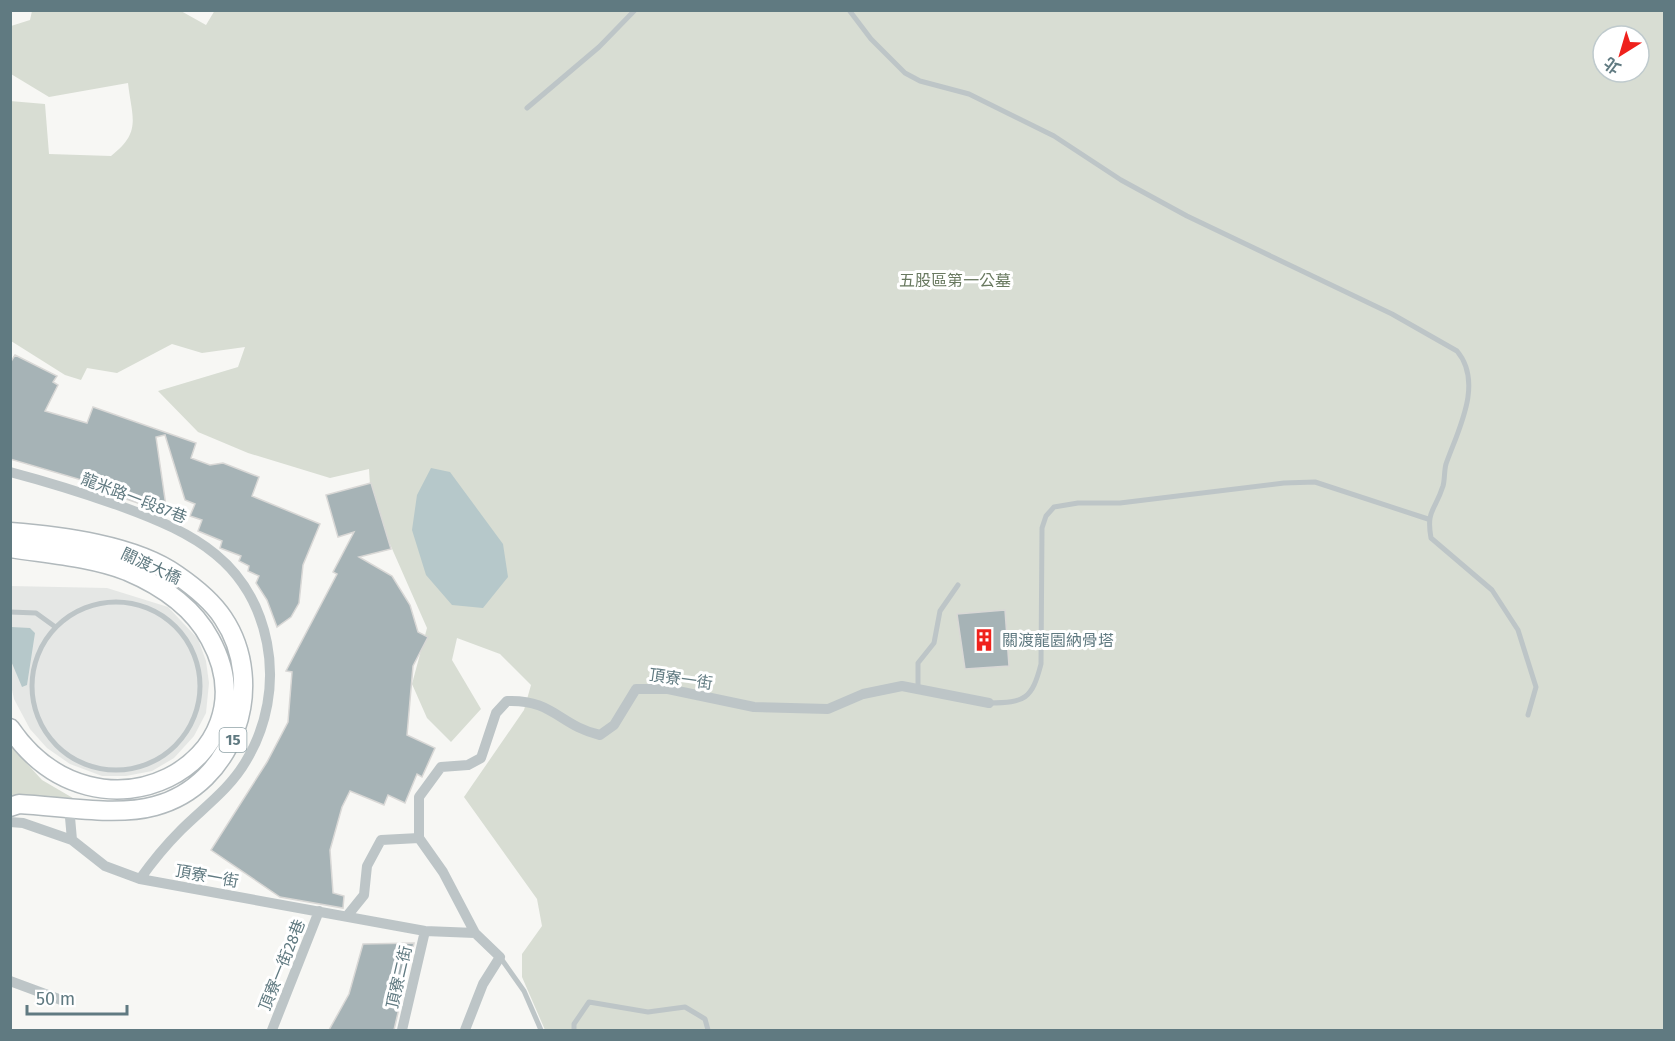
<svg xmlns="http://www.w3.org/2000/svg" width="1675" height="1041" viewBox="0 0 1675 1041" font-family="'Fira Sans','Noto Sans TC',sans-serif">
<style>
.built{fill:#e5e7e5}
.green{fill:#d8ddd3;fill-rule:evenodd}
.water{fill:#b6c8ca}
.building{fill:#a6b3b6;stroke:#d9d8d6;stroke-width:1.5}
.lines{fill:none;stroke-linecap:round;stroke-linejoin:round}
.primary-casing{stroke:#b1b9bc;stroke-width:21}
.service{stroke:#bdc5c7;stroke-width:5}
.minor{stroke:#bdc5c7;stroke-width:10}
.primary{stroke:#fff;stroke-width:18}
.labels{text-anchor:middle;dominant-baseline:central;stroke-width:6;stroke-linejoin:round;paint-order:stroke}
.shield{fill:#fff;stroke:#90a2a7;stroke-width:1.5}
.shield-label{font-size:15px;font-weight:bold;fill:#607a81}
.park-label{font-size:16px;fill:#697960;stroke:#fff}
.street-label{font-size:16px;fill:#607a81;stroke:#fff}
.poi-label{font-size:16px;fill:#607a81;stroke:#fff;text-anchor:start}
</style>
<rect width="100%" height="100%" fill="#f7f7f4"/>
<path class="built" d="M10,586L107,588L168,607L198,639L206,661L209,683L206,713L194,736L174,758L152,771L126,776H102L70,764L47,748L30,729L14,699L11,685Z"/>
<path class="green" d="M215,10L1664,11V1030H545L522,977V954L542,926L537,899L464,797L524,710L531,685L500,654L457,638L452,660L481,709L451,742L427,718L412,684L427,628L371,501L369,469L330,478L248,453L198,432L158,391L238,367L245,347L202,353L172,344L117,373L87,368L81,380L65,375L11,341L10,101L45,104L49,154L111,156C142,132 132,118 128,83L49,97L11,74V26L30,20L32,11H181L206,25ZM1603,36H1639V72H1603Z
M10,745L42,780L78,801L11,800Z"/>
<path class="water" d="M431,468L450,472L503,544L508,577L483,608L452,605L426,575L412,530L417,495Z
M11,627L30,628L35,633L27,685L22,687L11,661Z"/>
<path class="building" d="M15,355L57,376L53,382L58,385L45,411L87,423L93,407L196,443L191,458L210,465L223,463L259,477L252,496L320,524L303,565L299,603L291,617L277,627L267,600L256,583L259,576L248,571L249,566L239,561L241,556L220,548L222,541L198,531L202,520L190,516L195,504L185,500L165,435L156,437L167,513L85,485V481L10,459V363Z
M371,483L391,549L359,557L392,576L410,605L418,632L428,637L413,666L407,735L435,748L422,777L417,774L405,803L388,795L384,805L350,791L342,807L330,850L333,893L344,896L343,908L280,897L211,850L267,762L288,722L292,672L286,671L337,574L333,572L354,532L338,537L326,495Z
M1005,610L1009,666L965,669L957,614Z
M414,943L394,1030H329L349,994L363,944Z"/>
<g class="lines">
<g class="primary-casing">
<path id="primary" d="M10,532C61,536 135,545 177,575C193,586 212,601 223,618C268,685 234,785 155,806C115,817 61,806 19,804L10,807
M10,548C48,554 91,557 127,571C160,585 193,607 210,639C277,761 98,857 10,728"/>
</g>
<path class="service" d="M849,10L871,39L905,73L920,81L969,94L1054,136L1121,180L1187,216L1392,314L1457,351C1484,383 1458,430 1446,464C1444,471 1445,479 1443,486C1435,511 1426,510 1431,538L1492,590L1518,630L1536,687L1528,715
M527,108L599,47L635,10
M32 686a84 84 0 1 1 168 0a84 84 0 1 1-168 0Z
M10,612L36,613L54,626
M918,689V663L934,643L940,611L958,585
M989,703C1025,703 1032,699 1041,664L1042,528L1046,516L1054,507L1078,503H1120L1284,483L1315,482L1428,519
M500,957L524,991L541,1030
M574,1030V1024L589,1002L648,1012L685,1007L705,1019L708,1030"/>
<path class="minor" d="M10,472C48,482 86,494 123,507C194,533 251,562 267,643C275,684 267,726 246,761C230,789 203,808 181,830C166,845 152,862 140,879
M69,806L72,840L105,866L140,879L425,931L475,933
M10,822L23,823L72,840
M419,838V797L441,767L468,765L481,758L496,713L507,701C553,699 560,726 600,735L614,725L636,689H668L754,707L828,709L863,694L902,686L989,703
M347,916L364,895L367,866L381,840L419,838L443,872L475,933L500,957L483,984L465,1030
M10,981L64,1001
M272,1030L319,911
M402,1030L425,931"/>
<use href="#primary" class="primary"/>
</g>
<defs>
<g id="building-bare" transform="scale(1.8)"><path d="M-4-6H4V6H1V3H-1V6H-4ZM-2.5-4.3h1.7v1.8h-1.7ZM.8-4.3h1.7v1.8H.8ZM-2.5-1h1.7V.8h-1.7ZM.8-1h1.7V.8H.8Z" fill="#ef211c" stroke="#fff" stroke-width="2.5" paint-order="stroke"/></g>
</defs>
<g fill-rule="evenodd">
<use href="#building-bare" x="984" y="640"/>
</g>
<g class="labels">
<rect class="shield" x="219.5" y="728" width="27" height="24" rx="4.5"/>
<g class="shield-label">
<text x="233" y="740">15</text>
</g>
<g class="park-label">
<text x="955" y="280">五股區第一公墓</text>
</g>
<g class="street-label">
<text transform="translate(134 498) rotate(21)">龍米路一段87巷</text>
<text transform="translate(151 566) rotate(25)">關渡大橋</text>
<text transform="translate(681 679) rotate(8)">頂寮一街</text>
<text transform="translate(207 876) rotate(10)">頂寮一街</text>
<text transform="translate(282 965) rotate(-68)">頂寮一街28巷</text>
<text transform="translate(399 977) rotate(-77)">頂寮二街</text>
</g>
<g class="poi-label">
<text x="1002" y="640">關渡龍園納骨塔</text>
</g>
</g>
<rect width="1675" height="1041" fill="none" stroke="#607a81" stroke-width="24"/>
<g transform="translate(1621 54) rotate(217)"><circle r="28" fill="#ffffff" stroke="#bfcacd" stroke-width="1.5"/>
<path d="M0-4.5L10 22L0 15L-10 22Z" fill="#ef211c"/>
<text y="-9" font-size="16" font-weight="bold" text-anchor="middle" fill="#607a81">北</text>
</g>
<path d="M27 1005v9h100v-9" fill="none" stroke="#607a81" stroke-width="3"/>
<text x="36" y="1005" font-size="18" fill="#607a81" stroke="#ffffff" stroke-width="4.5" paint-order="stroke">50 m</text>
</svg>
